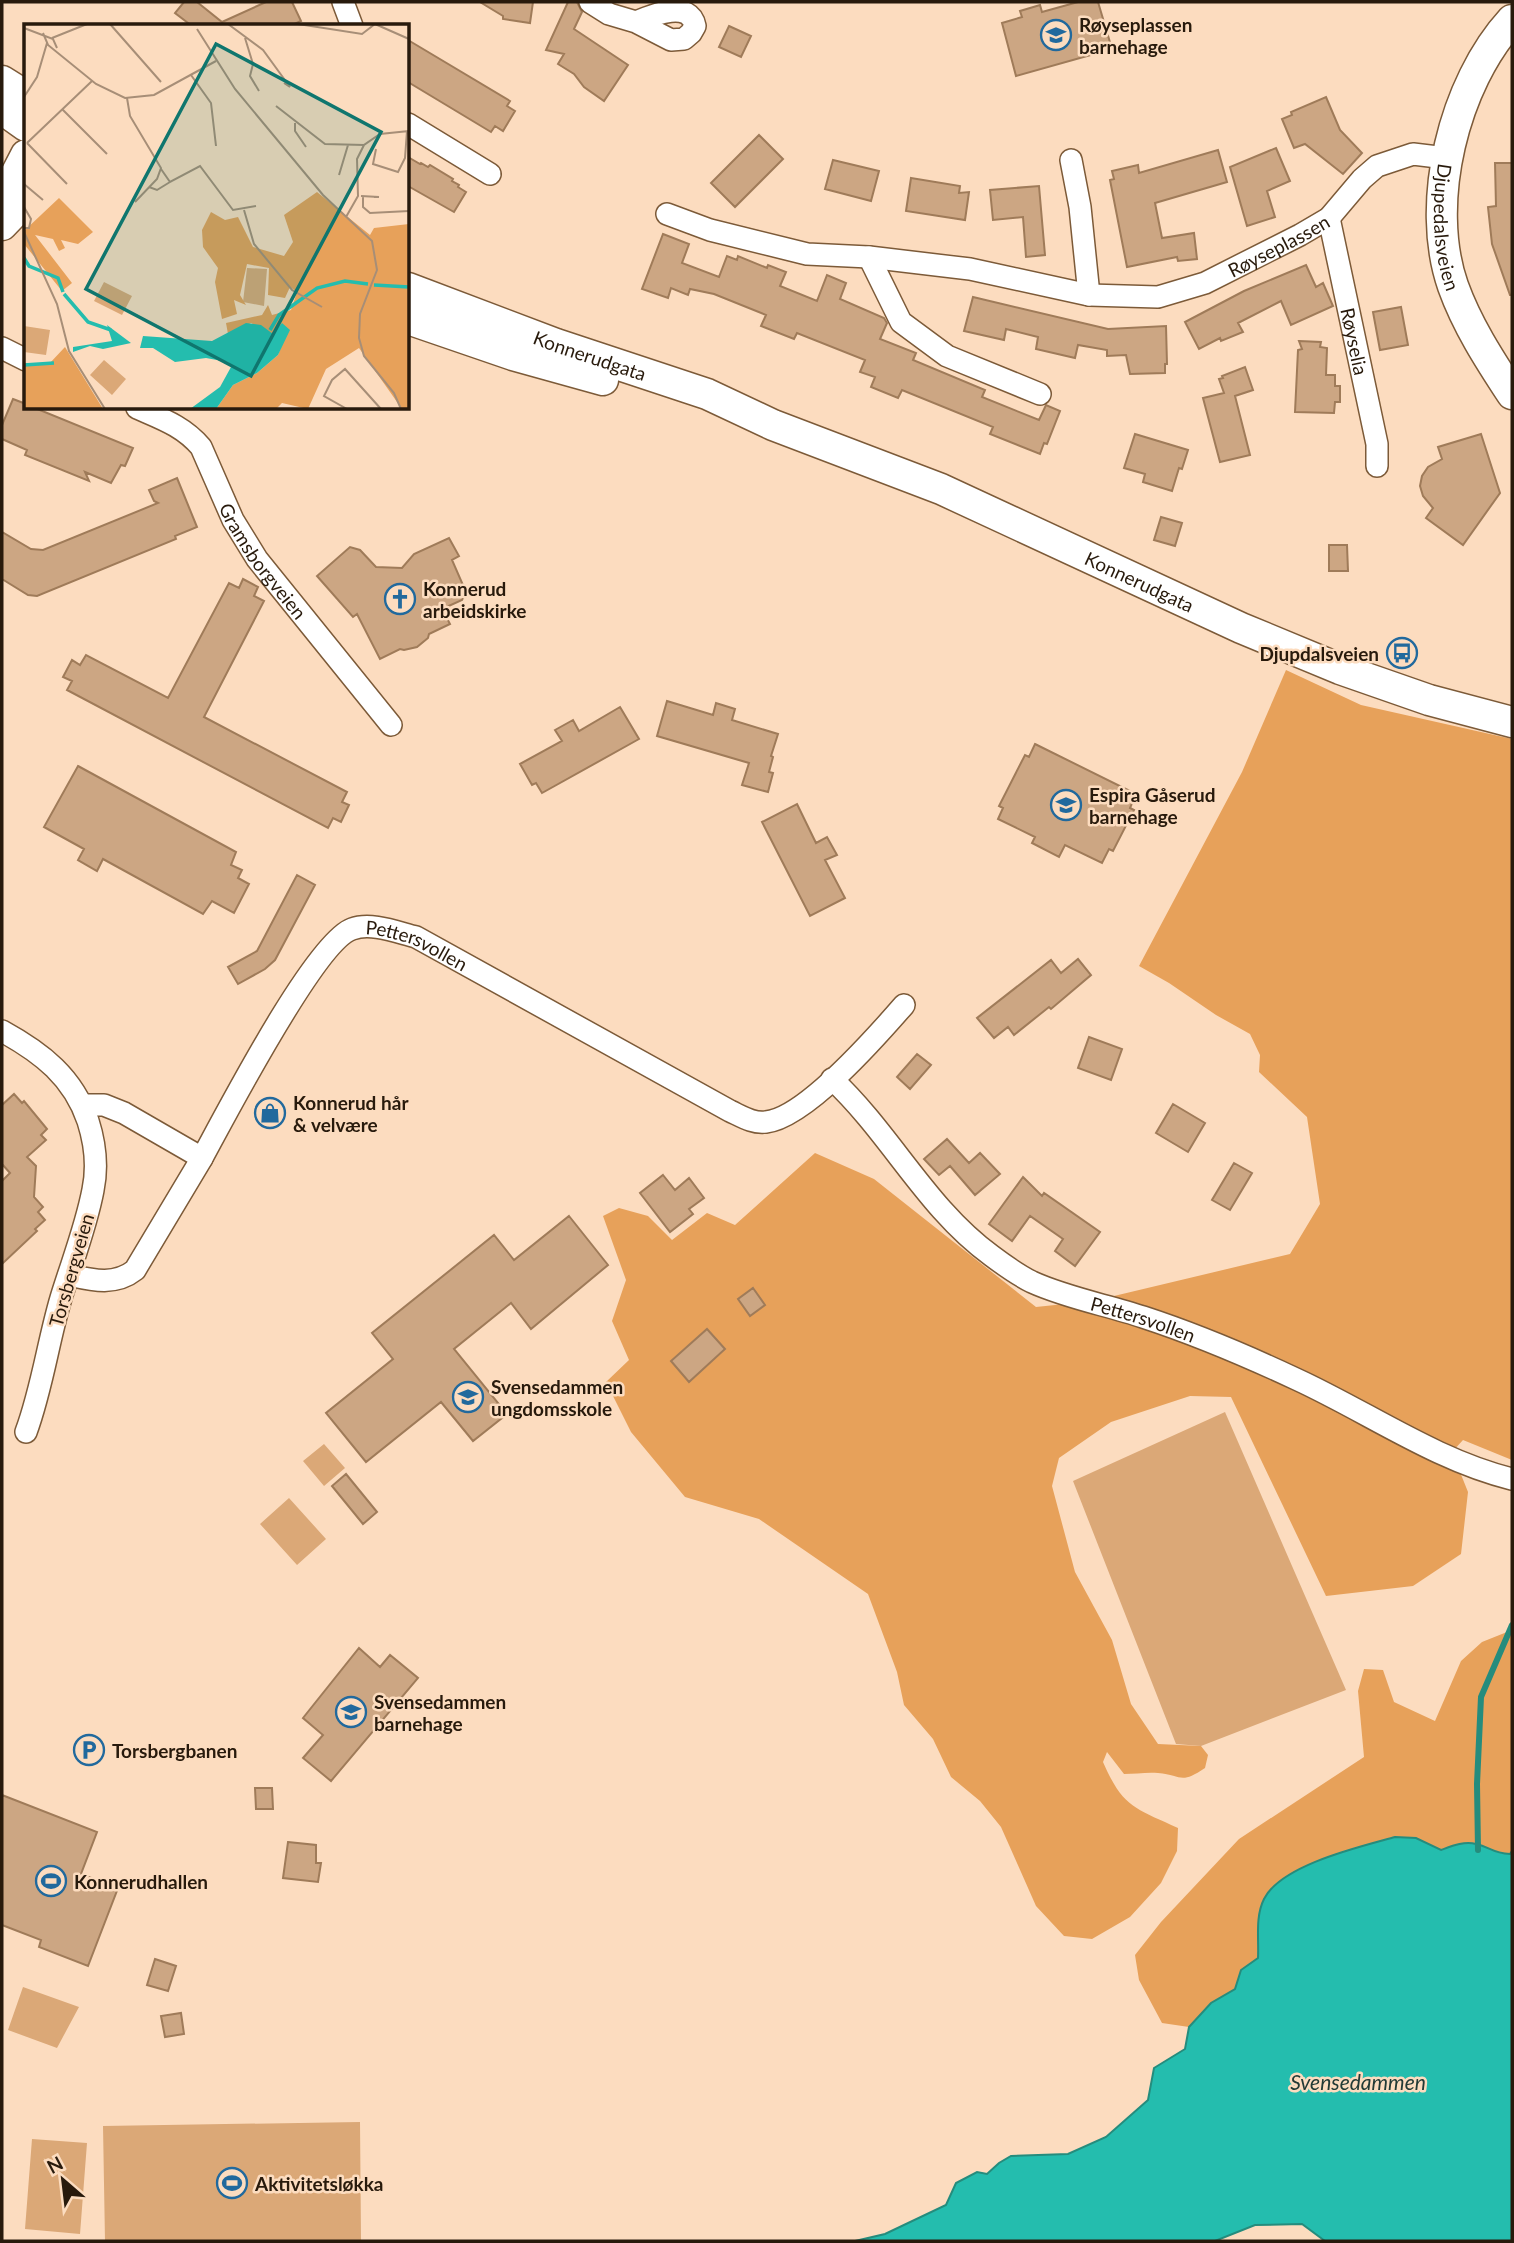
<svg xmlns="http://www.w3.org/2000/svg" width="1514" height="2243" viewBox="0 0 1514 2243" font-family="Lato,sans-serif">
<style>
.green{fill:#dba877}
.forest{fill:#e7a15a}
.water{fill:#24bdae;stroke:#258c7d;stroke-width:2}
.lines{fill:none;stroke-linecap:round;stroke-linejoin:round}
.stream{stroke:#258c7d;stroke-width:6}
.building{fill:#cca683;stroke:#9f7b59;stroke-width:2}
.street-casing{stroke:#7c5a38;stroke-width:24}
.secondary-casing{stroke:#7c5a38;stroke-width:33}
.street{stroke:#fff;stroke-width:21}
.secondary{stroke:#fff;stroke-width:30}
.labels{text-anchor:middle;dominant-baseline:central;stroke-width:5;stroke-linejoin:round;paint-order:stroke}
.poi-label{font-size:19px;font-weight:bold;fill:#281a0c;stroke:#fcdcbf;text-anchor:start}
.street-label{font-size:19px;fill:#281a0c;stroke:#fcdcbf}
.water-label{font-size:21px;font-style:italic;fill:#223a36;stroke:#fcdcbf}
.inset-river{fill:none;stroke:#24bdae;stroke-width:3.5}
.inset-road{fill:none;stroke:#a78e77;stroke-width:2}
.view{fill:#0f766e;fill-opacity:0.15;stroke:#0f766e;stroke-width:3.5}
.inset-edge{fill:none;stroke:#281a0c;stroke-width:3.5}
</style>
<rect width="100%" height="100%" fill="#fcdcbf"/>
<path class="green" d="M1225,1412L1346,1690L1201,1746L1176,1744L1073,1481Z
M324,1444L345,1468L324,1486L303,1461Z
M289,1498L326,1539L297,1565L260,1524Z
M23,1987L79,2007L57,2048L8,2030Z
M360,2122L361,2241H105L103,2126Z
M32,2139L87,2143L80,2234L25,2229Z"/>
<path class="forest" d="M1286,670L1361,705L1512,739V1460L1463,1440L1452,1452L1468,1492L1461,1554L1413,1586L1326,1596L1231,1397L1190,1396L1111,1422L1059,1458L1052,1486L1075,1572L1112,1640L1131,1704L1158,1744L1201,1746L1208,1755L1205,1768C1180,1785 1182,1775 1158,1773C1147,1772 1135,1774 1124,1774L1107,1752L1103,1762C1123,1808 1135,1808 1178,1828L1177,1851L1161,1883L1130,1917L1092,1939L1064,1936L1036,1906L1001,1827L980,1801L951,1777L933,1739L904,1705L897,1672L868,1594L759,1519L685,1497L631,1432L606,1382L629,1360L612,1321L626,1280L603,1216L619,1208L648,1216L672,1240L707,1213L735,1225L815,1153L874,1179L1036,1307L1093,1301L1290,1254L1320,1204L1307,1117L1259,1072L1260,1055L1250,1034L1216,1015L1169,983L1139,966L1242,772Z
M1512,1630V1851L1510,1854C1477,1851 1478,1836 1441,1850L1416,1838L1365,1845L1343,1853L1258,1921V1958L1241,1970L1235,1989L1211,2003L1189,2027L1162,2023L1139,1980L1135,1955L1161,1922L1239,1839L1364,1757L1358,1691L1364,1669L1383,1670L1394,1702L1435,1721L1461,1661L1482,1642Z"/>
<path class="water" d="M1395,1837L1416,1838L1441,1850C1452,1846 1464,1841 1476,1844C1490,1847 1492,1853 1510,1854L1512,1851V2241H1325L1302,2224L1255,2225L1215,2241H855L885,2234L946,2205L956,2183L977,2172L987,2174L999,2163L1011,2156L1068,2154L1106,2137L1148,2100L1154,2068L1185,2049L1189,2027L1211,2003L1235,1989L1241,1970L1258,1958C1259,1939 1255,1917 1264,1899C1281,1865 1359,1847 1395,1837Z"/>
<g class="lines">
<path class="stream" d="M1478,1850L1477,1784L1481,1697L1512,1625"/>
</g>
<path class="building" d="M184,2H197L222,22L266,2H292L301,21L290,26H192L175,13Z
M480,2H533L530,23L503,19V16Z
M568,2H577L582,12L574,29L628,65L604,101L584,87L574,74L558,64L564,54L546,50Z
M1078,2H1098L1112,49L1016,76L1002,23L1022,17L1020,11L1040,5L1042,12Z
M729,26L751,36L741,57L719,47Z
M408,40L510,101L507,106L515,111L503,131L495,126L491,132L408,82Z
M1326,97L1340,130L1362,153L1343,174L1305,144L1294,148L1282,119L1292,115L1291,112Z
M759,135L783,159L735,207L711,183Z
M1276,148L1290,181L1267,191L1275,217L1247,226L1230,167Z
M1218,150L1227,182L1155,203L1162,238L1194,233L1197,259L1178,261L1177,257L1127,267L1110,180L1114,179L1112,171L1138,165L1139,173Z
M408,157L420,164L421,163L428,167L430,165L453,179L452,181L459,185L458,187L466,192L454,212L408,186Z
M833,160L879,171L871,201L825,189Z
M1495,163H1512V295H1510L1492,244L1488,207L1496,206Z
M911,178L960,186L959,193L969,192L965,220L906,211Z
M1039,186L1045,255L1026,257L1023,217L993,220L990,190Z
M663,234L689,244L682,263L719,277L727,256L737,260L738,256L767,268L768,265L786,272L780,286L817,301L827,275L846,283L840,299L884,318L887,323L880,339L916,353L913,360L985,390L982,397L1039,420L1046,405L1060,411L1047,444L1044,443L1040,454L990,434L993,427L902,390L898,398L871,387L875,377L860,372L865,360L797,333L794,339L761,326L766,315L714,294L690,289L688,295L671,288L668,298L642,289Z
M1306,265L1316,287L1323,283L1333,306L1291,325L1281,301L1238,323L1243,332L1221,341L1220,338L1199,349L1185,322L1244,291Z
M973,297L1108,329L1166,326L1167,364H1165V373L1130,374L1126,355L1107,356V350L1078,345L1075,358L1036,349L1038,337L1006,329L1004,340L964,331Z
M1401,307L1408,345L1380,350L1373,312Z
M1299,341L1321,342L1320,347L1327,348L1326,375H1335V386H1340V402H1335L1334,413L1295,412L1298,350L1302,349Z
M1245,367L1253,390L1235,396L1250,455L1220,462L1203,398L1224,393L1219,379L1223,378L1222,376Z
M13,399L26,404V408H35L133,448L125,466L121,465L111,483L85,472L89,481L25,455L27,450L2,439V425Z
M1135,434L1188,450L1182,469L1179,468L1172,491L1143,482L1145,474L1124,468Z
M1481,434L1500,493L1463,545L1426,518L1433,508L1423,496L1420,486L1422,476L1428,467L1442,459L1438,447Z
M177,478L197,527L175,536L176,539L37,596L28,595L2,579V532L31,549L43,550L158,503L154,501L149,490Z
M1161,517L1182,523L1175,546L1154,540Z
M449,538L459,556L452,560L466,592L462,600L442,609L450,624L429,634L428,638L417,647L404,650L400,649L380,659L357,614L353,617L317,576L350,547L360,550L376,567L402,568L414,554Z
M1329,545H1347L1348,571H1329Z
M243,579L258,587L254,596L264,601L204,717L347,792L342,802L349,805L341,822L333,818L328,828L67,690L72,681L63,677L72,660L80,665L86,655L168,698L229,583L239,588Z
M667,701L713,715L716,703L735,709L732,720L778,734L771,756L773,757L769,772L773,773L768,792L742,785L749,763L657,736Z
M620,707L639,739L542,793L536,783L532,785L520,764L562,741L555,730L573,720L579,731Z
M1035,744L1136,794L1130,808L1134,810L1113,851L1109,849L1102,863L1065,845L1059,857L1032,843L1035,837L998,819L1003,808L999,806L1025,755L1029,757Z
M78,766L236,852L231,865L242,870L238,878L249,884L234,913L212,901L203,914L103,859L97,871L78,860L84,849L44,827Z
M797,804L816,843L827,837L837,855L825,860L845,898L810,916L762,822Z
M297,875L315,885L275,960L265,969L238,984L228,967L257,951Z
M1078,959L1091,975L1051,1009L1049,1007L1014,1035L1008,1027L994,1038L977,1018L1051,960L1061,973Z
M1089,1037L1122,1049L1111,1080L1078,1068Z
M917,1054L931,1065L910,1089L897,1077Z
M14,1094L22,1103L24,1101L47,1129L41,1135L46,1140L27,1157L36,1166L34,1197L43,1207L38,1212L45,1220L35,1229L37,1231L2,1264V1181L10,1173L2,1164V1105Z
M1173,1104L1205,1123L1188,1152L1156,1133Z
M947,1139L969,1163L980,1153L1000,1174L975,1195L950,1166L939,1175L924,1159Z
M1234,1163L1252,1173L1230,1210L1212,1200Z
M663,1175L675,1190L689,1178L704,1198L689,1209L693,1214L670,1232L640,1193Z
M1023,1177L1042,1196L1044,1193L1100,1232L1075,1266L1055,1251L1063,1239L1030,1216L1012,1241L989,1224Z
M569,1216L608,1265L531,1329L511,1303L454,1349L507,1414L473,1441L441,1402L366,1462L326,1413L393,1359L372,1333L494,1235L514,1260Z
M753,1288L765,1305L750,1316L738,1299Z
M707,1329L725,1349L689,1382L671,1361Z
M346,1474L377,1512L363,1524L332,1486Z
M359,1648L380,1667L390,1655L418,1678L331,1781L303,1758L323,1735L303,1718Z
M255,1788H272L273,1809H256Z
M2,1795L97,1832L81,1874L118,1888L88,1966L39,1947L41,1940L2,1925Z
M288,1842L316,1845V1863H321L318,1882L283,1878Z
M155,1959L176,1966L168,1991L147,1985Z
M181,2013L184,2034L165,2037L161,2016Z"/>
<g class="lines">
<g class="street-casing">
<g id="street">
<path d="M343,2L352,26"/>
<path d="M590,2L609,14L636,22L671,40L684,39L691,33L695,26C690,0 655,14 636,22"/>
<path d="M408,124L490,174"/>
<path d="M1071,160L1080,207L1089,295"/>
<path id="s1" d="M667,214L710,230L807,254L869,257L970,269L1089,295L1158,297L1205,283L1300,235L1329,218L1362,179L1377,166L1413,154L1446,158"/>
<path id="s2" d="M1329,218L1377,444V466"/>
<path d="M869,257L901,322L947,356L1040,394"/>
<path d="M2,348L26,360"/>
<path id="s3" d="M137,408C162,419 183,426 201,447L233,520L257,559L391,725"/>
<path d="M2,1031C42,1053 73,1077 88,1121C95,1143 98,1166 93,1190C86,1227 72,1262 61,1298C48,1342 42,1389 26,1432"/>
<path id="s4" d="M832,1079C891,1134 926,1208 992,1256C1004,1265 1018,1275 1032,1282C1067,1298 1107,1305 1143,1317C1195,1334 1247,1356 1296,1379C1368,1412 1435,1460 1512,1479"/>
<path id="s5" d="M84,1105H104L124,1113L202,1158C225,1116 315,942 352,929C371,922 396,932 416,937L730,1111C741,1116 753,1124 766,1122C805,1118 877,1036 904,1005"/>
<path d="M69,1275C92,1280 115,1286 135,1270L202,1158"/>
</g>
</g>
<g class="secondary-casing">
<g id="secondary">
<path id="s6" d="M1512,20C1454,83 1424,203 1453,286C1467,325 1489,359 1512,394"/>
<path d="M2,81L26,96"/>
<path d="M2,109L26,126"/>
<path d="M2,201L26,155"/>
<path d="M2,225L26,200"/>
<path id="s7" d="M408,288L556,344L707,394L773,425L941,489L1241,628L1340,669L1429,700L1512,722"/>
<path d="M408,319L513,355L603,380"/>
</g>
</g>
<use href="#street" class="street"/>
<use href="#secondary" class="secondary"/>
</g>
<defs>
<g id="school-ring" transform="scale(1.575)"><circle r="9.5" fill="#fcdcbf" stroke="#21699d" stroke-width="1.5"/><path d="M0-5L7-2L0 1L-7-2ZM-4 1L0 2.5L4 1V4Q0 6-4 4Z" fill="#21699d"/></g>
<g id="church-ring" transform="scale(1.575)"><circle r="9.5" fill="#fcdcbf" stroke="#21699d" stroke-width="1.5"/><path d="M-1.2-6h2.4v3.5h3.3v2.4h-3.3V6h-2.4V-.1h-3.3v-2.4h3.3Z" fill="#21699d"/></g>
<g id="bus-ring" transform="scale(1.575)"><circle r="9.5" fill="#fcdcbf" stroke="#21699d" stroke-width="1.5"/><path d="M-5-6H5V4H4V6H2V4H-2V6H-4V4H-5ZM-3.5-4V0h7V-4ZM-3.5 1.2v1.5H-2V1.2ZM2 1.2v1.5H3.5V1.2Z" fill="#21699d"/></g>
<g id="shop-ring" transform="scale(1.575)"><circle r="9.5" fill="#fcdcbf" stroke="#21699d" stroke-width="1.5"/><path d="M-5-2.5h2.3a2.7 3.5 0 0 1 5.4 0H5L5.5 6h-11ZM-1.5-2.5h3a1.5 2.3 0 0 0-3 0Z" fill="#21699d"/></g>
<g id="parking-ring" transform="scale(1.575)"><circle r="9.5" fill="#fcdcbf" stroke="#21699d" stroke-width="1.5"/><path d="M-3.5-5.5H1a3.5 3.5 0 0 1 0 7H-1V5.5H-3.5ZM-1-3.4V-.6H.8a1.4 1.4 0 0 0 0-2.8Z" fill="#21699d"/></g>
<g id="stadium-ring" transform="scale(1.575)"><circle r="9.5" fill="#fcdcbf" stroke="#21699d" stroke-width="1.5"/><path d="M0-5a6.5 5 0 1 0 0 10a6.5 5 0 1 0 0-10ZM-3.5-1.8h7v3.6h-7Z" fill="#21699d"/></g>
</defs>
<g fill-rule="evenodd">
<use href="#school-ring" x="1056" y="35"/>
<use href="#church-ring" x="400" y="599"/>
<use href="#bus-ring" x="1402" y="653"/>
<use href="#school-ring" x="1066" y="805"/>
<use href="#shop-ring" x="270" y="1113"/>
<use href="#school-ring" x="468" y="1397"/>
<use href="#school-ring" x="351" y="1712"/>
<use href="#parking-ring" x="89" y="1750"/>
<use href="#stadium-ring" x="51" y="1881"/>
<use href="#stadium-ring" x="232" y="2183"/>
</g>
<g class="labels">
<g class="poi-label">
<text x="1079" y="24">Røyseplassen<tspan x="1079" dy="22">barnehage</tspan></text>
<text x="423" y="588">Konnerud<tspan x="423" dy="22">arbeidskirke</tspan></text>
<text x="1379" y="653" text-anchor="end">Djupdalsveien</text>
<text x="1089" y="794">Espira Gåserud<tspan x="1089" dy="22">barnehage</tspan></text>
<text x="293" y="1102">Konnerud hår<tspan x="293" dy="22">&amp; velvære</tspan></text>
<text x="491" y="1386">Svensedammen<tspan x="491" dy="22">ungdomsskole</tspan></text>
<text x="374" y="1701">Svensedammen<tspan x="374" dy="22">barnehage</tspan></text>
<text x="112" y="1750">Torsbergbanen</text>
<text x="74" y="1881">Konnerudhallen</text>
<text x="255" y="2183">Aktivitetsløkka</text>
</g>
<g class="street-label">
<text stroke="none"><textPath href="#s6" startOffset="224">Djupedalsveien</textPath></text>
<text stroke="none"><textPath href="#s1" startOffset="632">Røyseplassen</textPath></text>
<text stroke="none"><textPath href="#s2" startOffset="126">Røyselia</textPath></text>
<text stroke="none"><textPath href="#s7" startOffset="194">Konnerudgata</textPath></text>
<text stroke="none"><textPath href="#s3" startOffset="206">Gramsborgveien</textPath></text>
<text stroke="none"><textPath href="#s7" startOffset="789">Konnerudgata</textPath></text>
<text stroke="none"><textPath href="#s5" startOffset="476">Pettersvollen</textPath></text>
<text transform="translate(71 1270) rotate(-74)">Torsbergveien</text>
<text stroke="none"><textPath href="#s4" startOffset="404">Pettersvollen</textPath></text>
</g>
<g class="water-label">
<text x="1358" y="2081">Svensedammen</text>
</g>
</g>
<g transform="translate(24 24)">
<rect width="385" height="385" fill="#fcdcbf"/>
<path d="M223,244L243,245L240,282L219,278ZM80,258L108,272L98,291L70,277ZM0,302L26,306L22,331L0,328ZM80,336L102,355L88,371L66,351Z" fill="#dba877"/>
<path d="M293,168L346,211L350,204L385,200V385H378L335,324L302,345L284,385L258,379L252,385H192L209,361L233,349L254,331L262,310L257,303L249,310L227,299L204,310L202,299L238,291L244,281L248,291L267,286L273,268L266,263L261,274L244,271L245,244L223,240L216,271L222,281L210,276L213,290L198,295L191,258L194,244L179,223L178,206L187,188L201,196L214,193L229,223L260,232L269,218L260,191ZM35,174L69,208L54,220L37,216L41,224L35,227L29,215L11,211L48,259L38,267L0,220V207ZM41,323L79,385H0V339L25,340Z" fill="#e7a15a"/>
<path d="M222,299L237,301L249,310L258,299L266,306L254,331L233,349L209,361L192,385H166L196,363L207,343L204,338L182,334L151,338L129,324H116L119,312L188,317ZM83,301L107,319L79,325L66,322L49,328V323L88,317Z" fill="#24bdae"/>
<path class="inset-river" d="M0,234L5,242L34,254L39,268M350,261L385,263M40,270L64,298L87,306M246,306L255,291L293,264L321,257L344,260M0,341L30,339"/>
<path class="inset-road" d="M86,0L137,58M204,0L239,26L266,63L260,59M274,0L338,10L351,0M351,0L385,15M0,4L29,15L33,24M173,5L211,65L299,171L348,217L353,246L336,290L335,314L340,332L370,369L377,385M19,9L24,21L72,60L101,74L130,71L192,37M28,14L63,0M221,14L229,40L226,52L235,67M167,51L187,79L192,122M0,73L13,53L23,19M103,74L106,92L137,144L133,155L111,178M252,82L301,120L340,121M39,86L83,130M271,99V107L282,123M3,119L68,57M3,119L43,160M352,125L349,140L374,148L381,134L383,107M137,145L146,158L176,142L209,186L232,182M315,151L324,121M0,160L19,176M125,163L133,166L146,158M337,172L355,173H350M339,172V183L346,189L385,187M0,183L7,195L5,204H0M220,186L230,220L268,266L298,283M322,193L334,172L333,135L340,121L356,110L385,107M0,208L33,280L45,327L81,385M323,385L300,372L308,356L321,345L357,385"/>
<path class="view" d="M192,20L357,108L227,352L62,265Z"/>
<rect width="385" height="385" class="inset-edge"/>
</g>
<rect width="1514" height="2243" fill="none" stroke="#281a0c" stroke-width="7"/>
<g transform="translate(63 2180) rotate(332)" stroke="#fcdcbf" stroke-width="5" paint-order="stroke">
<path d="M0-5L12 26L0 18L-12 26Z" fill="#281a0c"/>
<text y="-10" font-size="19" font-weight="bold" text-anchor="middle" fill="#281a0c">N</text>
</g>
</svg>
